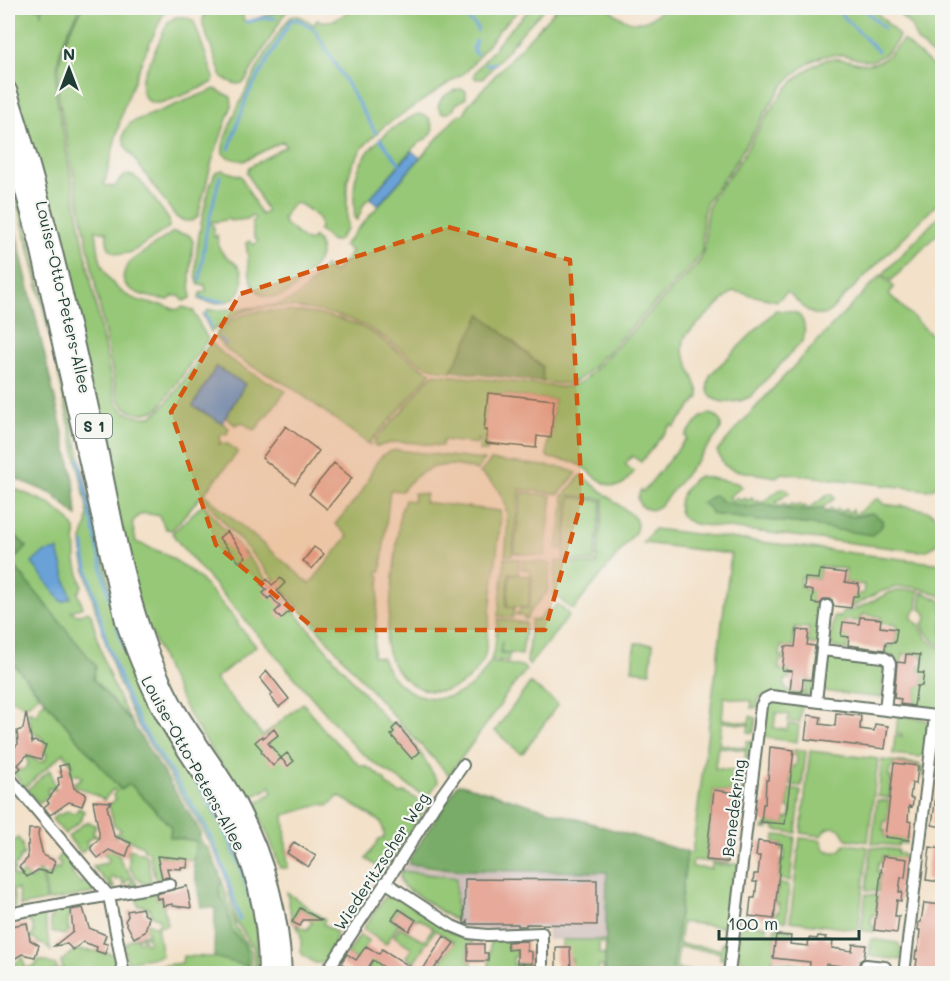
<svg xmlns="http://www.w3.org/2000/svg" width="950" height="981" viewBox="0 0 950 981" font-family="Mali,sans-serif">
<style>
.built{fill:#f4d3c0}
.industrial{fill:#d0c0bc}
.green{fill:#97c878;stroke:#5b8256;stroke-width:1.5}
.forest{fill:#79ac68;stroke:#4c744e;stroke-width:1.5}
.water{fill:#6aa2d8;stroke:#447086;stroke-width:1.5}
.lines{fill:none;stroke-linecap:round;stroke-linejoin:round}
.stream{stroke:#6aa2d8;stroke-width:3}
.building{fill:#e6a99a}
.street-casing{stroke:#697668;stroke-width:14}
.primary-casing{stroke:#697668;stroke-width:20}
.street{stroke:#fff;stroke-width:10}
.primary{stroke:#fff;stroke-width:16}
.marked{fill:#d45610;fill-opacity:0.2;stroke:#d45610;stroke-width:4.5;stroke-dasharray:12 8;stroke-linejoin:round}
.labels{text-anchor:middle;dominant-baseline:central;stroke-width:4.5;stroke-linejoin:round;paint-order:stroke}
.shield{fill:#f6f6f2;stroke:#60746d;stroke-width:1.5}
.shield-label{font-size:15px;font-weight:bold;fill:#1f3d34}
.street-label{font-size:16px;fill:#1f3d34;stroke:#f6f6f2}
</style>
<rect width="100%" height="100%" fill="#f6f6f2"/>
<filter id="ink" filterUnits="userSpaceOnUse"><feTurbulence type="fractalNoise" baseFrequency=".0167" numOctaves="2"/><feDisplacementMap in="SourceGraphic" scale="12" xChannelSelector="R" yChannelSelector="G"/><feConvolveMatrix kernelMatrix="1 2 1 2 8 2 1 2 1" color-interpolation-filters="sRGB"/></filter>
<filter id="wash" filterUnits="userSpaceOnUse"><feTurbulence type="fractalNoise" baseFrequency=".008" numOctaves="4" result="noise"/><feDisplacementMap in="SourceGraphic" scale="24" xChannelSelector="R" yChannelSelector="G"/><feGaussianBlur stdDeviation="1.35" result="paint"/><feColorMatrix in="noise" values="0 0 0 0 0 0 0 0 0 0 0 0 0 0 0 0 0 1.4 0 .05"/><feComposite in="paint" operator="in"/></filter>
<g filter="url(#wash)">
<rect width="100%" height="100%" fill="#f3e1c9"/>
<path class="built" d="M387,894H397L466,936L464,946V973L333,974L382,897Z"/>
<path class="industrial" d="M407,864L430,869L460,870L607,872L606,940H547L548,931L546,929L542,927L480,930L467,928L459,925L400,885L398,881L400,871Z"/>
<path class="green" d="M8,8H40L41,15V8H81C62,38 55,58 56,94L83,241L114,395C117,405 121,411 132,415C138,417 145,418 151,416C167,410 199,357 211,342C225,361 264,379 286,391L256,429L253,430L242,422L235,425L226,417L245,384L216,367L193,406L222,423L229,428L227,434H222L220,437L221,442L219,444H228L238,452L204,494L310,584L348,536L335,524C343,514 352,505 360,494C372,478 372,452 397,450L484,460L477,471C447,459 422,465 402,491L390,490L381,571H378V575L380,576L373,656L382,658C401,709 466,712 490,662L522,666L526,670L502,700L501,704L449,775L399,722L201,496L172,530L166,529L159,516C146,513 141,510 132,523L136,542L165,554L181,564L199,578L238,622L237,624L256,646L215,679L263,736L303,703L324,730L359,765C368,765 377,774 385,780L386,784L400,794L405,792L423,803L425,809L384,871L366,859L379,839L384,838V833L381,822L339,796L328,806L323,804L284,815L288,868H280L270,840L256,808C257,801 266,797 272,793L271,786L264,791L244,800L189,715L167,671L150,630L142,618L29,142L8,74Z
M83,8H166L143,58L123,109L104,185L115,187C128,162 142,182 153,197C158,205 164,212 169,220V227L132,252C114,257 105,251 107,232L96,230V233C98,243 98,255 102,265C112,292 135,303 162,305C171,306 174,313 183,307L193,310L201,327L208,339L159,408C142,418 124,414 117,395L58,94C57,56 63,39 83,8Z
M209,8H233L242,12L244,21L248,22L281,10L289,9L283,16L245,81C238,88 229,81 222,77L203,25V18Z
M351,8H521L500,29L467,71L383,127L362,148L352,165L347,183V229L337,241H332L318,230L320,228L319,219C303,205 294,192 283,220L285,224L306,241H311L314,237C320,243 322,250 319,258C318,264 312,269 308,273C303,278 298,286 292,290C281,299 264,301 255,288C247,277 249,257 246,243L249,241L254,245L258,241L254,237L252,222L255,218L251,215L248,219L230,221L229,219L215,222L213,221L211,223C215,227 215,231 213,235L215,237L217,235C218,240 218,245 220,249C225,260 240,262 242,274C247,301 219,309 199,299L200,293L206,291L205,285H199C189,267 206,196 214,175L216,172L222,170L241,176L261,215L267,212L247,173L249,167L286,146L283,141L244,161C238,160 226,159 223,153C217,139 280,20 293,16C300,14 308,21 314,25L317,20C331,24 342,18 351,8Z
M531,8H545L525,29L487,74L483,78L476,79L474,76L475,72L506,34Z
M557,8H609C626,26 646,28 663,8H873L899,36C897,42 893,46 888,51C867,72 853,51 830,55C811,57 793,75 780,89L735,163L707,201L703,214L702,251L697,260L587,373C572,387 562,384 543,382L542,366L481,315L451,371C419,370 404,350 379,334C347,313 278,298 242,312C230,316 221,325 211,332L203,315L209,310C233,309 281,310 300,294C309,286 317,275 325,266L334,273L352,252L344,245L458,115L464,114L468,105Z
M893,8H942V64L917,41L911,26Z
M176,17C183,16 189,17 194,22L214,78L212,83C200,88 170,102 158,103C144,104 140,91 142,79L168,22Z
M903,40L942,74V199L827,314C809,320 800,301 787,292L777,301L733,291L687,334L684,339L683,351L699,392V397L674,427L671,425L641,462L632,456L625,464L634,472C631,475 628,480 624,483C609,495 591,470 578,464C569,460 559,460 549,458L547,456L548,438L551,437L554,400L488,393L484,429L487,430L485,446H488L487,451H479L480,440L477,439V444L443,440L442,446C428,445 413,442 398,442C390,442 383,447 375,446L374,443L375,440L403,410L428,379L435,374L561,387C570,387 577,385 585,379L700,261C710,242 701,221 710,203C717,188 731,175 739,162C762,126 779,84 818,63C841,50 859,71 880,61C889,57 896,47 903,40Z
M215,89L231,97L232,105L212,161L198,216C193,224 183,221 176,217L125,146C122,136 123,129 132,122Z
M461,89L466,91V98L455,105L454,109L448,113H442L438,107C440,97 451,90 461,89Z
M418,114L428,117C441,137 424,137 413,148L370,198C361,203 362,213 357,220L355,219C354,213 355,207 354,200C354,194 354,188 355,181C360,151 391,126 418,114Z
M10,169L14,172L112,594L231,832L256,902L258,948V973H254V948L236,922L226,879L219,860L202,828L135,721L117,679L95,608L83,559L82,540L87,524L88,514L86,502C62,391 39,280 8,170Z
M942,213V229L891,281L883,274Z
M173,232L189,235L193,241L190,278L191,298L183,301L180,296H173L169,300C148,298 106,290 131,261Z
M881,275L894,287L889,294L942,345V462C941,475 942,488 927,490L782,473L776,477L733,470L724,465L717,451C770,390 825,333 881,275Z
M776,310C781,311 791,311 796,313C805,318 806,332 803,340L750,397C730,407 697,404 711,374Z
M262,311C301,310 343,314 376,335C394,347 411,363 431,372L401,408L370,442V445L291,387L248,364L228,351L215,337C223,320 244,313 262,311Z
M708,414C720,414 725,425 718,434L660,506L651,510L642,507C637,501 637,497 641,490L643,492L687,438L685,436L700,418Z
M491,460L563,468L577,473L559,494L520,489L512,555H505C509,521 512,494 480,473Z
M581,475L633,516C638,523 638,527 634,534L574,609L570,608L553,593L556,561L596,565L604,499L569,495L563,549H557L563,506L564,505L563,496Z
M699,476L737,483L742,487L729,497L732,501L737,497L740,501L745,498L747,501L752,498L754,502L758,500L761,503L782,488L786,489L789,493L776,502L779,507L784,503L787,507L792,504L795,507L799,504L802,507L805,506L808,509L829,494H832L835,498L822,508L808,511L776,508L765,504L750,507L723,502L708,507L712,514L760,521L765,520L814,525L818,527L882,526V521L872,513L863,514L855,517L825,512L831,508L834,512L838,509L841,512L846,509L848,513L852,510L855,515L876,499H879L883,504C895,506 921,507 930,512C944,519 945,540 931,548C927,551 922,551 917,551L695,524C689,522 682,519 680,513C675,500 689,481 699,476Z
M8,486L48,503L68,519L75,529L76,561L82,586L78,593L83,607L71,611L77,615L88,611L91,614C101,654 111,687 132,723L93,679L95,666L11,562L27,547L8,528Z
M522,492L552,496L545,556L514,553Z
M414,493L426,494L424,502L500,511L501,518L485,656C462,709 395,700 386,643L400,513L405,500L413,501Z
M571,497L602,501L594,562L563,559Z
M203,504L388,722L397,724L420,752L438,782L427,798L371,761L353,745L182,547L172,533Z
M654,529L942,564V597C926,588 905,583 886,590C874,593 862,602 851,608L852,601L843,594L858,596V594H863L864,585L845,582L846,569L820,566L819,579L801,577L800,586L804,587V589L818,591L813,596L812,603L816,604L815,612L824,614L820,645L808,643L809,628L795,627L793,647L781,646L780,656H784L783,660H780L779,669L790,671L789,679H785V688L788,689V692L801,694L802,692L805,693L806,681L814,682L812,694L807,696H762L759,699L757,707L751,708L752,701L724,697L722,719L749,723L750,716L756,718L754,732L752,733L748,732L749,725L722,722L719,744L746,748L747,741H752L751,756L749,758L745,757L746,750L718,747L715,768L743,772L744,766H748L750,768L747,791H741L742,782L737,781L736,789L738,790L736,805L735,804L736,793L714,790L706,859L728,862L729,851H731L729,864L693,860L692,867L711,869L712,864L730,866L731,864H738L729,934L728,935L723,934V927L682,922L679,944L721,949L722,943L728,944L726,959L725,960L720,959V952L679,947L676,969L708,973H672L687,852L692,853L731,554L643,543Z
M505,558L520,559L518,574L509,573L506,606L514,608L513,618L498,616Z
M523,560L549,563L551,565L547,592L529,613L527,619H524V616L516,615V613H519L520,608L529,609L532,576L530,575V570L522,569Z
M510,574L531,576L528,608L507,606Z
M906,590L919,591L917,609L912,614V618L916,623L919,624L927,639L942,650V699L941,712L914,709L917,686H922L924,674L918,673L919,665H923L924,657L920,656L919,655L903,654L902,662H894V656L884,655L886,645L893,646V643L895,642L897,629L896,625L880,623L881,617L863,614V617H860V621L845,620V622L858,638L849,642L847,650L833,647L830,643L834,616L841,617L842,613L845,611H852L891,592Z
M922,592L942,601V647C933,640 926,635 922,624C927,621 928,617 925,612L920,609Z
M557,604L567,612L569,616L530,664L529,665L527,662L531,620H538L548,609L551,611Z
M498,619L526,623L522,655L501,652L502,640L500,653L509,654L508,661L491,660L495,646Z
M635,643L653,644L650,672L632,670Z
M828,656L883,663L885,665L881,698L823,691Z
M8,657L39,695L26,706L8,698Z
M530,683L558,704L524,752L520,753L495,731Z
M772,700L802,703L800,722L788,721L789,715L776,713L774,728L787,730L788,724L799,725L797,742L768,738L762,733C763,722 762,707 772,700Z
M45,701L120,789L129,783L171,827L170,837L196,841L194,860L164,857V855L158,857L162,880L157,881L154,875L149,852L144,850L143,846L124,838L122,835H118L115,837L113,836L121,830L113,824V821L109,805L116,799L113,795L116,792L113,789L104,800C95,795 85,789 76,787L73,789L72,786L75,785L74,782L78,781L82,777L78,775H71L70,769L72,763H70L64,753L25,787L14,774L18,770H22L28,766L27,755H30L33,759L40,762L45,761L47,754L43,753L46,744L40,736H38L32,731L28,712H32L36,715L38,713L39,707Z
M898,715L926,720L929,726L927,754L919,757L893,754L895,736L902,737V735L896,734Z
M794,750L806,751L802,786L790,785L792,766H796L797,756L793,755Z
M810,751L878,759L868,842L846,839C842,825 828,823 821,836L801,833Z
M882,760L919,764L924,769L923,779V773H920L921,766L894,763L893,768H890L889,777L892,778L889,798L878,796Z
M50,770L56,790L48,788L47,791L50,794L39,803L27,790Z
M789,789L801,791L796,833L775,830V827L769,826V829H763L764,827H766L767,822L785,824L786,818H790L791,809L787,808Z
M877,800L889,801L887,821H884L883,830L885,831V837L906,839V844L899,843L898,846L872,843Z
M79,808L84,811L81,820L65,834L52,819L58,814L62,815L64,812L70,811L71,813H75Z
M89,822L96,826L93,831L94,834L100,839L93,836L86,842L88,846L81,853L68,837L83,824Z
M775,835L795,837L790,881L778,879L781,859L784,860L785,851L782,850V844L774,843Z
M18,838L22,844L24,856H21L17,865L16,864L13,867L15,870L12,873L17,878L23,872L30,880L37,874L38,869H40L46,901L20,906L18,889L13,890L15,907L8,909V846Z
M800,838L821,840L824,849C833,854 841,853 845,844L868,847L858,930L790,921Z
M871,847L898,850L897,853L904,854L903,859L883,856L882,862H879L877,871L881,872L878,892L866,890Z
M109,849L120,857L121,863L136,882L137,885L128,887L132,881L129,878L124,885L121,878L116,880L114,877L110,879L115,889L112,888L92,866L107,863L109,859L103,853H105Z
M129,849L144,854L147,857L151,880L149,883H142L129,868V855L127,854Z
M70,853L77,866L71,872L81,884L88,878L96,887L93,893L48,901L43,875H52L55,867L59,869L61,863L57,861L59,856Z
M401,871L456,878V921L403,886L400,877Z
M222,881L236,928L249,946L251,951L250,973H149L148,967L182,963L183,956L214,957L247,966L244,944L232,931L226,906L220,895L219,888Z
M778,883L789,885L786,921L774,919L775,913H778L779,904L776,903Z
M155,891L157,899L162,898L167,925L157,927L162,956L127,962L123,943L127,944L128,941L135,937L138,942L144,939L145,943H149L148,936L137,938L136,936L147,934L148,931L145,930L147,923L157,927L160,919L151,915L150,909L147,907L144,908L143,905L138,906L136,894Z
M287,892L325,920L323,924L336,932L335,945L328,958L322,963H315L303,955L301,951V936L299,930L295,924L307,930L312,922L309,920L312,915L300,908L292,922Z
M866,894L878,896L876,915H872L871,925L874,926V932L861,930Z
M385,897L401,899L456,935L472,941V944L468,945V961H472V968H483V970H489L490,941L506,940H507L508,950L516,949L517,957H513V964H532V952L537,951V970H516V974L431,973L438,963L440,964L454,942L435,930L414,962L406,957L412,948L394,936L400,927L424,941L433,928L418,918L416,920L399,909L392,919L399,924L386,944L363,929Z
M69,907L70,917L68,918V929L70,930L64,935L52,932L50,919L53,918L52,910Z
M43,911L51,951L45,945L38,943L37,940L30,937L34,933L32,923L28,922L27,915Z
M746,924L767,926L766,933L774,934L775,927L791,929V936L776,935L773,961L810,966V973H752L735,952L740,927Z
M360,935L369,941L362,952L394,973H377L347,954Z
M871,939L898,943L902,950L901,960L869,956Z
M562,940H606V943H599V954H605V973H603V966H599L598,973H577V970H573L572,959H570L562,947Z
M76,950L96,951L105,954L106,952L116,956L119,971L106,974H58L57,970L51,971V973L8,974V969L23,957L25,968L36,966V963L38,962L39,960L56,965L58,970L63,969L61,961Z"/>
<path class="forest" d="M8,205L11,212L74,480L77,516L52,494L8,475Z
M481,314L542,367L543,382C512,378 482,375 451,371Z
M715,495L723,502L750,507L765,504L776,508L808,511L822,508L825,512L855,517L872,513L882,520V526L872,535L818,527L814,525L765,520L760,521L712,514L708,507L701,503Z
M8,528L27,547L11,562L96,666L93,679L132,723L200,831V838L204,846L208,848L219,872L222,881L219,888L220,895L226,906L232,931L244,944L247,953V966L214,957L215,908L201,907L193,863L196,841L170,837L171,826L130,784L121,790L8,657Z
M458,784H461L687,852L672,973H605L607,872L460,870L409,864V860Z"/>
<path class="water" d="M412,151L420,158L378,205L370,198Z
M216,367L245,384L222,423L193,406Z
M58,550L71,598L62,602L32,563L43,553Z"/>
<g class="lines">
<path class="stream" d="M455,8L477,27V31
M835,8L878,51
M863,8L884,28
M913,8L916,10L919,8
M246,22L263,18H275
M476,41L473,49L476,54
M486,65L495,63
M380,139L400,164
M229,149L247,96L291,20H300L315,30L376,133
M200,280L206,232L220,176
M201,297L206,300L225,301
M205,314L211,327
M220,338L226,344
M79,459L104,576L115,619
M84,544L85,559L107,643L127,697L141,726L204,824C221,856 230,885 240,920
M117,626C127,660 142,693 160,724
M186,765C211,805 234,840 247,887C249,895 252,902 253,910"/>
</g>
<g id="blocks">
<path class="building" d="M488,393L554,400L551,438L537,436L536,448L486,443L487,430H484Z
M286,426L319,451L295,484L262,458Z
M334,463L352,478L327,509L309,494Z
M227,531L246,557L239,562L219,538Z
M314,547L324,554L312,569L303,561Z
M820,570L846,573L845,582L859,584L858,596H853L851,608L834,606L832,600L828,599H824L820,604L812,603L813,591L804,589L805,578L819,579Z
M281,578L285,583L277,591L292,609L281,619L275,612L280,607L271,596L268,599L263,593L267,590L261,584L267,579L272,585Z
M860,617L881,619L880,627L897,629L895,643L886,642L885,650L848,645L849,637L841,636L843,622L859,624Z
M797,630L809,631L807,645L815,646L811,680L803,679L802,692L790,691L792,671L782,670L785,646L795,647Z
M906,654L920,655L918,673H924L922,686H917L914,706L900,704L901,699L894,698L897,662L905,663Z
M267,671L289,699L279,707L270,696L273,694L260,678Z
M26,713L32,743L34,741L46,745L41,759L27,755L18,765L21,768L15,773L8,767V754L18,744L17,731L23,729Z
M836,713L861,716L860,729L874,731L875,724L888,726L885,749L805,739L808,715L821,717L820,724L835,726Z
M397,724L420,752L412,759L391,735L394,732L392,729Z
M274,729L278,735L268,743L281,758L287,753L294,761L288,766L281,758L273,766L261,752L262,750L255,742L262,736L263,738Z
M770,747L794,750L785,824L761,822L763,804H765L766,780H768Z
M894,763L918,766L916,784L912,783L910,798H913V802L912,807L909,806L908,821L911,822L909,840L885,837Z
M68,764L74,788L86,794L82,806L69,802L50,815L44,807L49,803L47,801L59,785L58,778L62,777L59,766Z
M938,781L942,782V827L932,825Z
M714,790L736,793L728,862L706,860Z
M93,801L112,802L107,806L114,836L131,843L126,857L109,850L98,858L91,850V847L99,839V832Z
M29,829H39L38,835L43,855L55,861L51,873L38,870L27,877L19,867L28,858L27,845H28Z
M758,841L782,844L774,919L749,916L751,898H755L757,882H753L754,874H758L760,856H756Z
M294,842L316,856L308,867L287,853Z
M930,847L942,849V882L926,880Z
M157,856L188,859L187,868L181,867V869L167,868L169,877L162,878Z
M883,856L907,859L905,878L901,877L899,892H902L901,901L897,900L895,916H899L897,933L874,930Z
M465,879L597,880V925L526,924V926H518V924H468V921L466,924L464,923Z
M187,886L191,908L173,906L172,904L163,906L162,898L157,899L156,894Z
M924,903L942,905V939L941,954L942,955V962H940L938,974H915L917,959H915L916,951H918L920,930H918L919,922H921Z
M83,908L89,928L106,935L103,943L108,944L105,954L96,951L97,947L83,942L73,950L67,944L54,946L73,931L71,910Z
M142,908L144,914L149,917L145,932L134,938L125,921L128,916L127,911Z
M300,908L321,920H303L300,926L292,922Z
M399,909L416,920L409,931L392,919Z
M27,923L30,940L39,945L35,957L22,954L11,961L8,957V948L12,942L11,926Z
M776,935L791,936L790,944L808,946L809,938L817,939L818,936L826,937L825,940L833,941L832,948L852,951L853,944L866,945L864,958L860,961L858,968L826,964L825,974H809L810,962L773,958Z
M444,936L454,943L439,964L438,963L431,974H420Z
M527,941V951L532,952V964L517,963V949L508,950L507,942Z
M468,944H484V953H488V961H468Z
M366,946L379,954L382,949L411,967L407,974H394L373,960L364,974H357L341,963L347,954L356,960Z
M556,947H570L571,973H556Z"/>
</g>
</g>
<g filter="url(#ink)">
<use href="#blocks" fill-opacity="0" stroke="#697668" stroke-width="1.5"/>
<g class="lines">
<g class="street-casing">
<path id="street" d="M822,650L883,657L888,660L890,664L885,710
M816,701L827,606
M8,776L109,896L124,974
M385,882L452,926L469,933L487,935L542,933V974
M8,914L170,884
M325,974L396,867L434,806L463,765
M729,974L761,706L765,699L771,696L935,716L904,974
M864,974L866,965L885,967"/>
</g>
<g class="primary-casing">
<path id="primary" d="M8,90C45,203 70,319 96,435C109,496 119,558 138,618C148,650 161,683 178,712C197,743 220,772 237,803C265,856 281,914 283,974
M8,134L38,242L124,621C136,655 149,687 166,718C183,749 205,777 223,807C254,861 267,912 267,974"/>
</g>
<use href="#street" class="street"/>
<use href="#primary" class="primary"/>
</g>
</g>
<path class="marked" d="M448,227L570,260L582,500L545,630H316L216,545L171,412L240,294Z"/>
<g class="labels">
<rect class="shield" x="76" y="414" width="36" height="24" rx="4.5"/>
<g class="shield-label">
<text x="94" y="426">S 1</text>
</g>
<g class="street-label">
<text transform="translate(64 297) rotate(77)">Louise-Otto-Peters-Allee</text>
<text transform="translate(194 763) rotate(61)">Louise-Otto-Peters-Allee</text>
<text transform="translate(733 808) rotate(-83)">Benedekring</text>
<text transform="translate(381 861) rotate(-57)">Wiederitzscher Weg</text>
</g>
</g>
<rect width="950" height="981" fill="none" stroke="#f6f6f2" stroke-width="30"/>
<g transform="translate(69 69)" stroke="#f6f6f2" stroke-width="4.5" paint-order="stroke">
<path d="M0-4.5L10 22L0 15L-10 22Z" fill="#1f3d34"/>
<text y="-9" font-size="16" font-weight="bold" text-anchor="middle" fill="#1f3d34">N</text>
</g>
<path d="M719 930v9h140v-9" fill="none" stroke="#1f3d34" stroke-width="3"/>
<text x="728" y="930" font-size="18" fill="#1f3d34" stroke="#f6f6f2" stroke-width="4.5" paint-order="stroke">100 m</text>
</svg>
